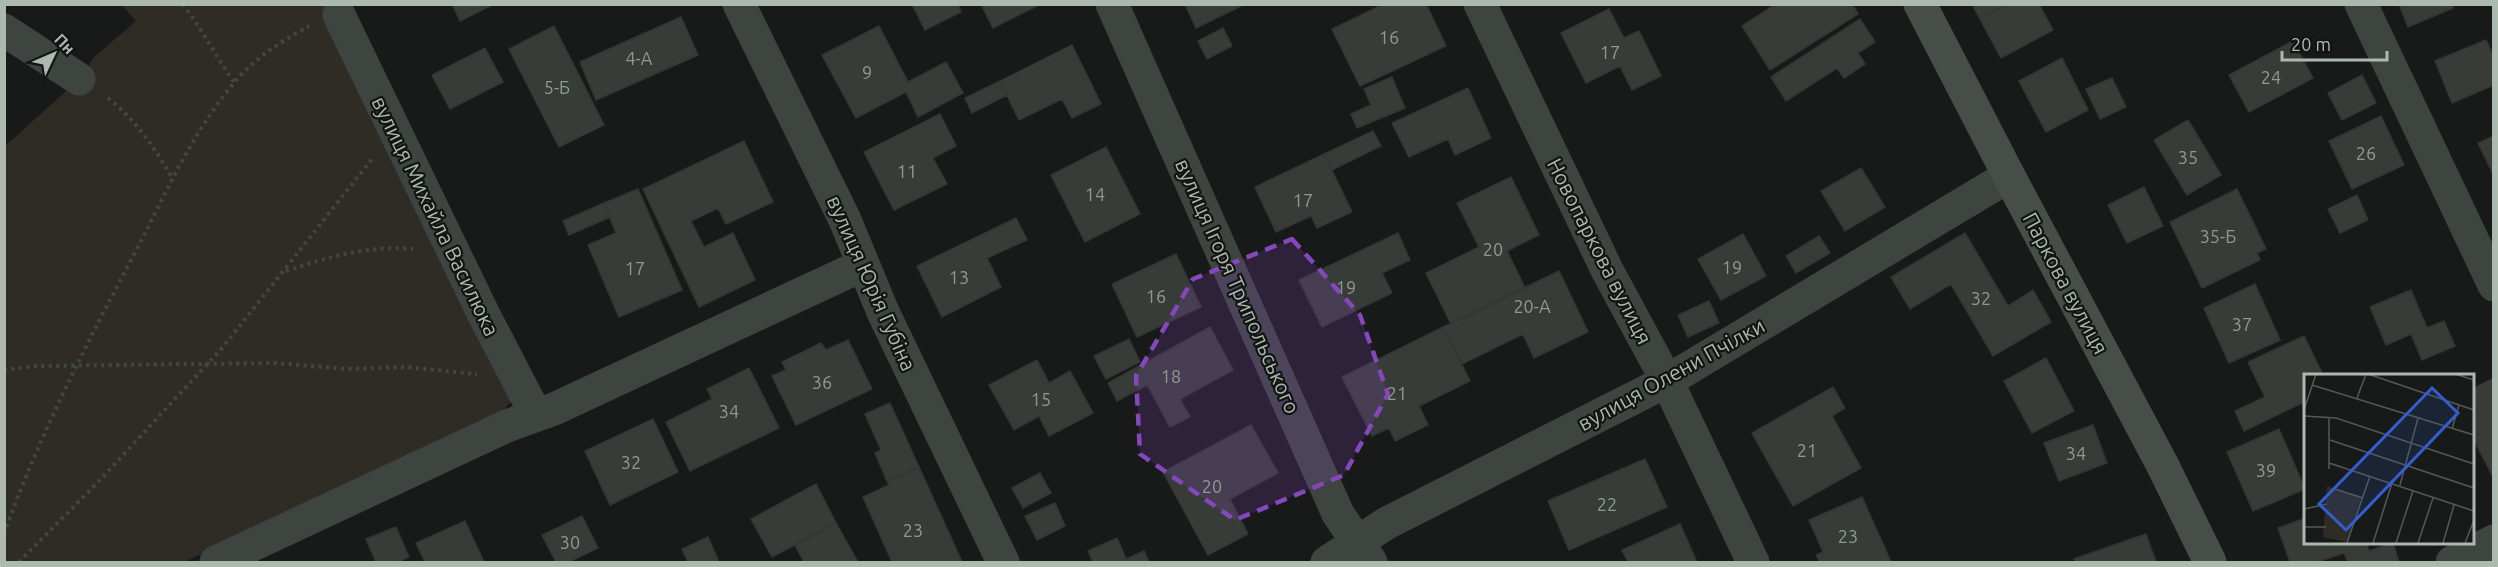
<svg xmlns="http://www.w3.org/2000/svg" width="2498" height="567" viewBox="0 0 2498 567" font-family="Ubuntu,sans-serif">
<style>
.green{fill:#2f2c26}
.building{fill:#383c39;stroke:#323634;stroke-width:1.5}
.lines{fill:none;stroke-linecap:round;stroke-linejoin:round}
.path{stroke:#414843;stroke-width:4;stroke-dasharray:3 4.5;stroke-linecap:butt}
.street{stroke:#3e4440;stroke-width:33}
.secondary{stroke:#474e49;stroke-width:33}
.marked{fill:#8548bc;fill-opacity:0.2;stroke:#8548bc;stroke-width:4.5;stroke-dasharray:12 8;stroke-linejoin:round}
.labels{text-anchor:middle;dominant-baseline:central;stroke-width:4.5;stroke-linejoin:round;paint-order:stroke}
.number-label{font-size:18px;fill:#8e9a91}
.street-label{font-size:21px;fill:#abb9ae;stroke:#131514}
.inset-road{fill:none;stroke:#535a55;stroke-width:1.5}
.view{fill:#325ed2;fill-opacity:0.15;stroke:#325ed2;stroke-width:3}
.inset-edge{fill:none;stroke:#abb9ae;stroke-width:3}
</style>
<rect width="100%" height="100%" fill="#181a19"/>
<path class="green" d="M122,5H326L511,401L501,414L184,562H5L4,147L86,73L92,59L136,21Z"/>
<path class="building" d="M452,4H494L460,21Z
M912,4H958L961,12L925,30Z
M981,4H1041L993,28Z
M1185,4H1245L1196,28Z
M1384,4H1426L1446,46L1360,86L1332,29Z
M1776,4H1852L1858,14L1770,70L1742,26Z
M1972,4H2007L1980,19Z
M2007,4H2039L2053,30L2001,58L1980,19Z
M2399,4H2452L2453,8L2408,27Z
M1609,9L1624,38L1639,31L1661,76L1632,90L1620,66L1586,83L1561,33Z
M681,17L698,55L596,100L580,62Z
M1860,19L1875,42L1858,53L1865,64L1844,78L1837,68L1786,101L1771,77Z
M554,26L604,125L559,147L509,49Z
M879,26L908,82L946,62L963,93L918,117L906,92L856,118L822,55Z
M1223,28L1232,46L1207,59L1198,41Z
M2486,40L2494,58V85L2452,103L2435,61Z
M2293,41L2313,78L2249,112L2229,75Z
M1072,45L1101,104L1072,118L1062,99L1019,120L1000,81Z
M485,48L503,82L450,109L432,75Z
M2062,58L2088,110L2046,132L2019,81Z
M2362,75L2376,103L2342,120L2328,93Z
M1392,77L1405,108L1357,128L1351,114L1371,105L1364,89Z
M2112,78L2126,107L2100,119L2086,89Z
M1000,81L1007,95L972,113L965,98Z
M1468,88L1491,138L1455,155L1448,139L1409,157L1392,123Z
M940,114L956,146L933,158L947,184L894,210L864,152Z
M2381,116L2404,165L2352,189L2329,141Z
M2188,120L2221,175L2187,195L2154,140Z
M1373,131L1381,146L1332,170L1324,154Z
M2494,136V176L2478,143Z
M744,141L773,202L726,224L718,208L691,221L704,247L733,233L755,280L699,307L643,189Z
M1106,147L1140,214L1085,242L1051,175Z
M1324,154L1352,212L1317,228L1311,216L1276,232L1255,187Z
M1861,168L1885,207L1845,231L1821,191Z
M1511,177L1539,235L1507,251L1525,288L1451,324L1426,273L1479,247L1457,203Z
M2144,187L2163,226L2127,243L2108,205Z
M638,189L682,290L619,317L588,245L616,233L604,203Z
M2237,189L2266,249L2257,253L2260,260L2202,288L2170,222Z
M2357,195L2368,220L2340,233L2328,209Z
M604,203L610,217L569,235L563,221Z
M1016,218L1027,240L987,258L1001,287L942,317L917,266Z
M1398,233L1410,260L1382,273L1392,293L1322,327L1299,280Z
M1965,233L2008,306L2033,290L2051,322L1993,356L1951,284L1910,309L1891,277Z
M1743,234L1766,276L1721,300L1698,259Z
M1819,236L1830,253L1796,273L1786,256Z
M1176,254L1201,307L1137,337L1112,284Z
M1559,271L1588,332L1534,358L1523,334L1462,364L1443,327Z
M2255,284L2280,340L2229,363L2204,308Z
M2411,290L2427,328L2444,321L2455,346L2422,360L2411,334L2386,345L2370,307Z
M1709,301L1719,323L1688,337L1678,315Z
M1210,327L1233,370L1180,399L1190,417L1170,427L1147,385L1117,401L1108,383Z
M1443,327L1470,381L1419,406L1428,425L1395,441L1389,428L1372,436L1342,377Z
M2304,336L2323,375H2306V401L2244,431L2235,411L2265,397L2248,362Z
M1129,339L1140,362L1106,379L1094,356Z
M848,340L872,389L796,425L772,376L786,370L782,362L821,343L826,350Z
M2046,358L2074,411L2032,433L2004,381Z
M1037,360L1049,383L1070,371L1093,413L1049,436L1039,416L1014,430L989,385Z
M749,368L779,428L690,471L666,422L712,399L707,389Z
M2494,378V476L2493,477L2472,436V389Z
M1833,387L1845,408L1832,416L1861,468L1793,506L1752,433Z
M890,403L919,467L887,481L875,453L881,450L865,414Z
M653,419L678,472L610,505L585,451Z
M1251,425L1278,473L1230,499L1248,534L1208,555L1163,472Z
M2093,425L2107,463L2059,481L2044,443Z
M2279,429L2305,489L2253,511L2227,452Z
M1645,459L1667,507L1569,550L1548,501Z
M919,467L962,562H892L863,497L889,485L887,481Z
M1040,473L1051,493L1023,508L1012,488Z
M816,484L836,523L772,557L751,519Z
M1862,497L1891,562H1820L1816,555L1823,552L1809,520Z
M1055,503L1065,526L1037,540L1025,516Z
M582,516L598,548L569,562H556L542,535Z
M2306,518V542H2366L2369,551L2393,543L2399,562H2348L2344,553L2317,562H2290L2278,528Z
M465,521L484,562H425L416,543Z
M836,523L858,562H804L795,545Z
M1680,524L1697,562H1628L1622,550Z
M396,527L409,557L397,562H376L366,539Z
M2146,534L2156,562H2076L2074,559Z
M708,537L719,562H688L682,549Z
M1117,538L1126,559L1144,551L1149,562H1093L1088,551Z"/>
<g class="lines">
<path class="path" d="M183,4C202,29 216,57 234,82
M108,98C135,120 155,147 172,178
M286,271C328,257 369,245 413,249
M4,370L36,366L276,363L346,369L406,367L477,374
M4,534C40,433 89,339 139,245C167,190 193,132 233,84C253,59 282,41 309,26
M19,562L100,480L223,347L372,159"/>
<path class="street" d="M739,4L845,220L883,312L1003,562
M1112,4L1338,514L1371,562
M1480,4L1607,270L1667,381L1753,562
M2361,4L2494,285
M339,15L483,313L536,415
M4,30L79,79
M216,562L507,426L554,409L863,265
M1327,562L1387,523L1667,381L2009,176
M2452,562L2494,541"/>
<path class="secondary" d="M1920,4L2009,176L2163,466L2210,562"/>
</g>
<path class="marked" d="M1292,239L1360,315L1388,394L1344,475L1235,520L1140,454L1136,376L1193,279Z"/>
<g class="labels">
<g class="number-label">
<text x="1389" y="37">16</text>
<text x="1610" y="52">17</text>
<text x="639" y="58">4-А</text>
<text x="867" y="72">9</text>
<text x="2271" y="77">24</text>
<text x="557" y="87">5-Б</text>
<text x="2366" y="153">26</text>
<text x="2188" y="157">35</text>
<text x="907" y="171">11</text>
<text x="1095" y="194">14</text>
<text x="1303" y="200">17</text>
<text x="2218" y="236">35-Б</text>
<text x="1493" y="249">20</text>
<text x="1732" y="267">19</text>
<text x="635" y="268">17</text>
<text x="959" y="277">13</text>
<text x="1346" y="287">19</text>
<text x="1156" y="296">16</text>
<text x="1981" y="298">32</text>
<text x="1532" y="306">20-А</text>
<text x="2242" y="324">37</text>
<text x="1171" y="376">18</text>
<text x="822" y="382">36</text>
<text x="1397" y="393">21</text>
<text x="1041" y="399">15</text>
<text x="729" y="411">34</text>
<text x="1807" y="450">21</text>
<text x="2076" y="453">34</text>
<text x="631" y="462">32</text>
<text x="2266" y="470">39</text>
<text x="1212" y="486">20</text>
<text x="1607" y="504">22</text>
<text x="913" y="530">23</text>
<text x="1848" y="536">23</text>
<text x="570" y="542">30</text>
</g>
<g class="street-label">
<text transform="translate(436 216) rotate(64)">вулиця Михайла Василюка</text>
<text transform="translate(1600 251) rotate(63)">Новопаркова вулиця</text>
<text transform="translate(872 283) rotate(66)">вулиця Юрія Губіна</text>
<text transform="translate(2066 283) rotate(62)">Паркова вулиця</text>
<text transform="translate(1238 286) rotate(66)">вулиця Ігоря Трипольського</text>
<text transform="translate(1671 374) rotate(-29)">вулиця Олени Пчілки</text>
</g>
</g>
<g transform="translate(2304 374)">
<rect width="170" height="170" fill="#181a19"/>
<path d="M23,112L57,124L43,168L19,163Z" fill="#2f2c26"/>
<path class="inset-road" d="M64,0L170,36M151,0L170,6M8,11L170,61M53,24L62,0M0,36L12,0M0,42L32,44L170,90M148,55L155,31M26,66L170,114M25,89L170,137M25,95V43M96,111L114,44M31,115L59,124M0,135L23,130M0,153H22M43,169L66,102M69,169L88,109M92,169L109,117M114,169L129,124M139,169L150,131M161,169L170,146"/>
<path class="view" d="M128,14L154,39L42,156L15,130Z"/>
<rect width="170" height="170" class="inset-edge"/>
</g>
<rect width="2498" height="567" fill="none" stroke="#abb9ae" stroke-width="12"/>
<g transform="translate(54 54) rotate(46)" stroke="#131514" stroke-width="4.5" paint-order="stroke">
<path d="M0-4.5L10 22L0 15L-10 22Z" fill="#abb9ae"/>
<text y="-9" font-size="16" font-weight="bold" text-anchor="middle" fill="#abb9ae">Пн</text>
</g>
<path d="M2282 51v9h105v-9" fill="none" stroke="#abb9ae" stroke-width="3"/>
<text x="2291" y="51" font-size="18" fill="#abb9ae" stroke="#131514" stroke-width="4.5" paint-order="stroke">20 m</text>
</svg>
